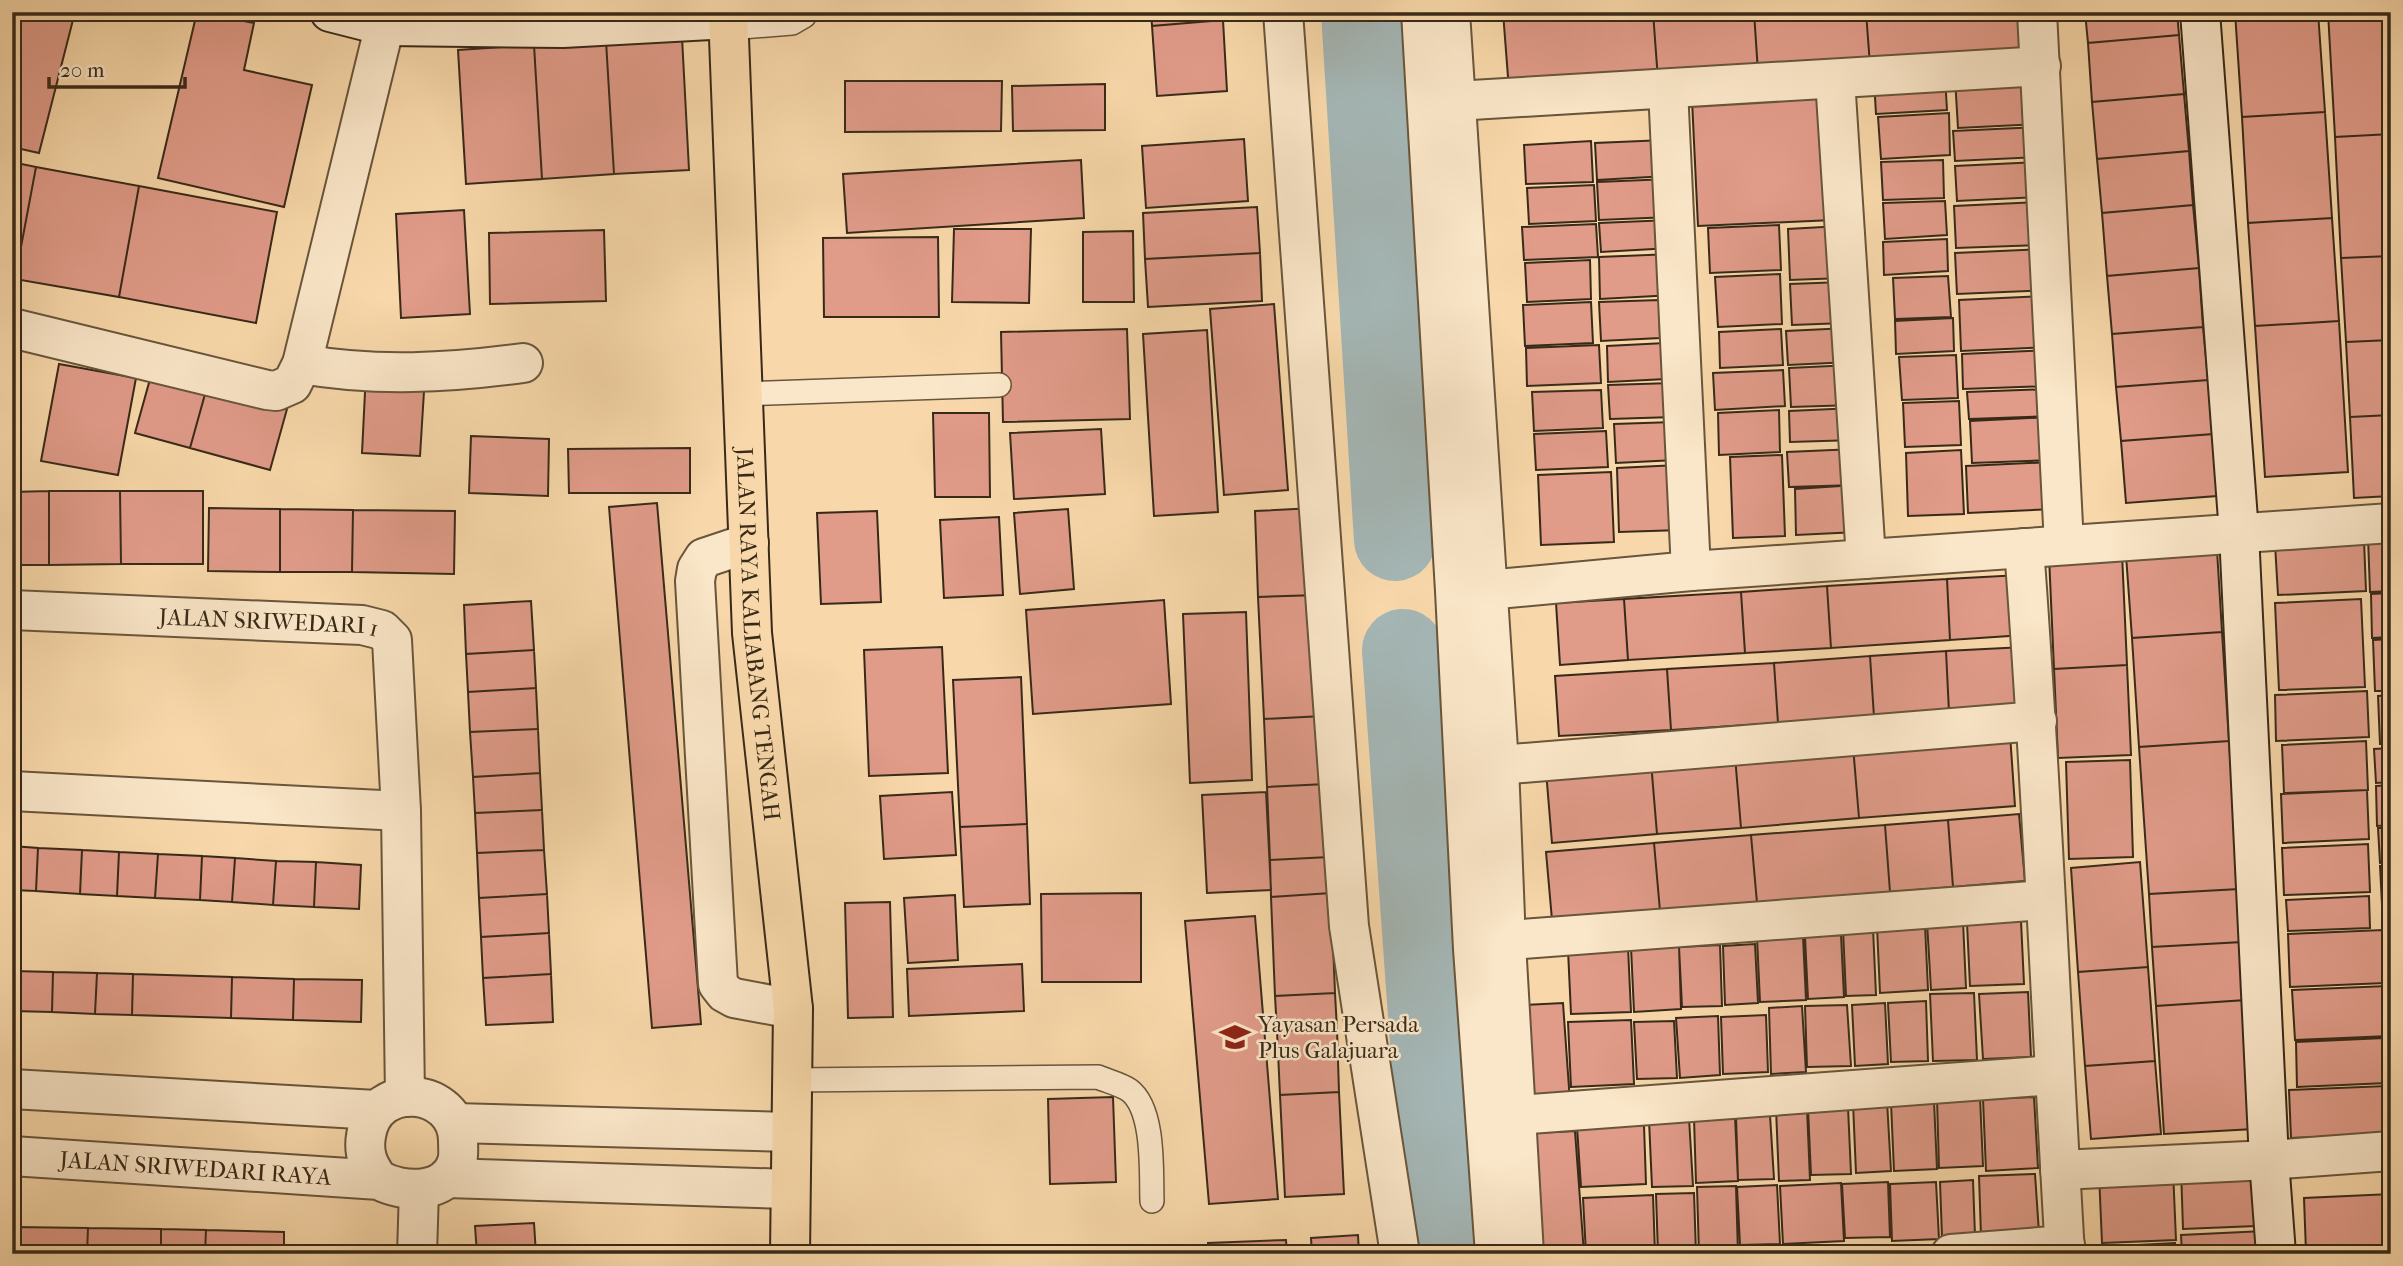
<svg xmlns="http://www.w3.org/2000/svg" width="2403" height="1266" viewBox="0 0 2403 1266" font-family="'IM FELL French Canon',serif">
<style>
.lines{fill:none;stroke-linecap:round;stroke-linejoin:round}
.river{stroke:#a4b6b5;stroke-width:82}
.building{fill:#e09b89;stroke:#382a18;stroke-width:2}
.lane-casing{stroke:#68563c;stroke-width:26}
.street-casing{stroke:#68563c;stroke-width:42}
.secondary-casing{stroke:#382a18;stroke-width:42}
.primary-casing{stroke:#382a18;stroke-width:42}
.lane{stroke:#fae6c8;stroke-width:23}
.street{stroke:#fae6c8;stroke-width:38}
.secondary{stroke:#fae6c8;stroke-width:38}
.primary{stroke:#f8d8aa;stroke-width:38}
.labels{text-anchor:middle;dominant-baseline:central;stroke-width:5;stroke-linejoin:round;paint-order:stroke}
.street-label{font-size:23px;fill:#382a18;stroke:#fae6c8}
.poi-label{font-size:23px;fill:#382a18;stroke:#fae6c8;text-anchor:start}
</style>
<rect width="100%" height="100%" fill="#f8d8aa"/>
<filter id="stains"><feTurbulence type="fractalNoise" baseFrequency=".00286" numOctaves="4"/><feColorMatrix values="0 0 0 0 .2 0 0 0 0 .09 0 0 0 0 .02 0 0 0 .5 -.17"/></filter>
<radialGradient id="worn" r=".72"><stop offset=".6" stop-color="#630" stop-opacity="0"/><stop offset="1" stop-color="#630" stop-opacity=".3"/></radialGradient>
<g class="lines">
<path class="river" d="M1362,12L1395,540
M1403,650L1446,1254"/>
</g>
<path class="building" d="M12,12H75L39,153L12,147Z
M197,12L254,23L244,70L312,85L284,207L158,178Z
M1151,12H1222L1223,20L1152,26Z
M1503,12H1653L1658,80L1509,90Z
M1653,12H1754L1758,72L1658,80Z
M1754,12H1866L1870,65L1758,72Z
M1866,12H2022L2025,54L1870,65Z
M2085,12H2177L2179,35L2088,43Z
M2235,12H2318L2325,112L2242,117Z
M2328,12H2391V134L2335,137Z
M1223,20L1227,91L1157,96L1152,26Z
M2179,35L2184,94L2092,102L2088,43Z
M682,37L689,170L614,174L606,41Z
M606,41L614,174L542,179L534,45Z
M534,45L542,179L466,184L458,50Z
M2039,75L2041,124L1958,128L1955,78Z
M1945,77L1947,110L1876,114L1874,80Z
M845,81H1002L1001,131L845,132Z
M1105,84V130L1013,131L1012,86Z
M1827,94L1833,220L1698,226L1692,100Z
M2184,94L2189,151L2097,159L2092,102Z
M2325,112L2332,218L2248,223L2242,117Z
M1949,113L1950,155L1881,159L1878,117Z
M2040,127L2042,157L1955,161L1953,131Z
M2391,134V256L2341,258L2335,137Z
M1244,139L1248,201L1146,208L1142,146Z
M1665,140L1667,176L1597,180L1595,143Z
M1591,141L1593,182L1526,184L1524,145Z
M2189,151L2193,205L2102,213L2097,159Z
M1081,160L1084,218L847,233L843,174Z
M1943,160L1944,198L1883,200L1881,162Z
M12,162L36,167L15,279L12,278Z
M2040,162L2041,197L1957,201L1955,166Z
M36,167L139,186L119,297L15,279Z
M1669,179L1670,217L1599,220L1597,182Z
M1594,185L1596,221L1529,224L1527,188Z
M139,186L277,212L256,323L119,297Z
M1945,201L1947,235L1885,239L1883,203Z
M2040,202L2042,245L1956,248L1954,206Z
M2193,205L2199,268L2107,276L2102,213Z
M1257,207L1260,253L1145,259L1143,213Z
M464,210L470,314L401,318L396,214Z
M2332,218L2339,321L2255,326L2248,223Z
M1670,220L1671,248L1601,252L1599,223Z
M1596,224L1598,257L1524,260L1522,227Z
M1779,225L1781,270L1710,273L1708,228Z
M1841,226L1843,278L1790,280L1788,229Z
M954,229H1031L1029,303L952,302Z
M604,230L606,301L490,304L489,233Z
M1133,231L1134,302H1083V232Z
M938,237L939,317H824L823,238Z
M1947,239L1948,271L1884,275L1883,242Z
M2047,249L2049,290L1957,294L1955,253Z
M1260,253L1262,301L1148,307L1145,259Z
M1672,254L1674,295L1600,299L1599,257Z
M2391,256V340L2346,342L2341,258Z
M1590,260L1591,299L1527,302L1525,263Z
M2199,268L2203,327L2112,334L2107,276Z
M1780,274L1782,324L1718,327L1715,277Z
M1948,276L1951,317L1895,319L1893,278Z
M1843,282L1845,323L1792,325L1790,284Z
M2047,296L2049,347L1961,351L1959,300Z
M1659,300L1660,338L1601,341L1599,302Z
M1591,302L1593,343L1525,346L1523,305Z
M1274,304L1288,490L1224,495L1210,309Z
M1953,318L1954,351L1896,354L1895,321Z
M2339,321L2348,472L2265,477L2255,326Z
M2203,327L2208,380L2116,387L2112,334Z
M1848,328L1850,362L1788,365L1786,331Z
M1127,329L1130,419L1003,422L1001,332Z
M1781,329L1783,365L1720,368L1719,332Z
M1207,330L1218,512L1154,516L1143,334Z
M2391,340V415L2350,417L2346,342Z
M1665,343L1666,379L1608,382L1607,346Z
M1599,345L1601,383L1527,386L1526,348Z
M2049,350L2051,386L1963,389L1962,354Z
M1956,355L1958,398L1902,400L1899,357Z
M59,364L136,378L118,475L41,461Z
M1852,365L1854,405L1791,407L1789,368Z
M1783,370L1785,406L1715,410L1713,373Z
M152,372L207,387L190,448L135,433Z
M366,372L425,375L420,456L362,453Z
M2208,380L2213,434L2121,441L2116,387Z
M1672,383L1674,417L1610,419L1608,385Z
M207,387L287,409L270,470L190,448Z
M2051,389L2053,416L1969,419L1967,392Z
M1601,390L1603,428L1534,431L1532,392Z
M1959,401L1961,445L1905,447L1903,403Z
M1854,408L1855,440L1790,442L1789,411Z
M1779,410L1780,452L1719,455L1718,413Z
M933,413H989L990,497H935Z
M2391,415V496L2354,498L2350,417Z
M2050,417L2052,460L1972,463L1970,421Z
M1674,422L1676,460L1616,463L1614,424Z
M1101,429L1105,494L1014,499L1010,433Z
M1606,431L1608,467L1536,470L1534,434Z
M2213,434L2217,496L2126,503L2121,441Z
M471,436L549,439L548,496L469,493Z
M690,448V493H569L568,449Z
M1855,449L1856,485L1789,487L1787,452Z
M1961,450L1964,514L1908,516L1906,453Z
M1782,455L1785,536L1733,538L1730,457Z
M2052,462L2054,509L1968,513L1966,466Z
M1678,465L1681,530L1619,532L1617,468Z
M1611,472L1614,542L1541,545L1538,475Z
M1856,485L1858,532L1796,535L1795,489Z
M49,491V565H12V492Z
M49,491H120L121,564L49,565Z
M120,491H203V564H121Z
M657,503L701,1024L652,1028L609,507Z
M209,508L280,509V572L208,571Z
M1314,508L1318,595L1258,597L1255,511Z
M280,509L353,510L352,572H280Z
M1068,509L1074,589L1020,594L1014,513Z
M353,510L455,511L454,574L352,572Z
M877,511L881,602L821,604L817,513Z
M999,517L1003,595L944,598L940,520Z
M2391,536V591L2370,592L2368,537Z
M2364,540L2366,591L2278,595L2275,544Z
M2217,550L2222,632L2132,638L2126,555Z
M2122,553L2127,665L2054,669L2049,556Z
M2020,575L2024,635L1950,640L1947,579Z
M1947,579L1950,640L1831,648L1827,586Z
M1827,586L1831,648L1745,653L1741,592Z
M1741,592L1745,653L1628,660L1624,599Z
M2391,593V637L2372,638L2371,594Z
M1318,595L1323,716L1264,719L1258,597Z
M1624,599L1628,660L1560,665L1556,603Z
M2361,599L2365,687L2279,690L2275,603Z
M1164,600L1171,704L1033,714L1026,610Z
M531,601L534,650L466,654L464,605Z
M1246,612L1252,780L1190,783L1183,614Z
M2222,632L2229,741L2139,747L2132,638Z
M2391,639V691H2375L2373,640Z
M942,647L948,773L869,776L864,650Z
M2024,647L2028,707L1949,712L1946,651Z
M534,650L536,688L468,692L466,654Z
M1946,651L1949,712L1874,717L1870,656Z
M1870,656L1874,717L1778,723L1774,663Z
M1774,663L1778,723L1671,730L1667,669Z
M2127,665L2131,755L2058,758L2054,669Z
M1667,669L1671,730L1559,736L1555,676Z
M1021,677L1027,824L960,827L953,680Z
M536,688L538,729L470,732L468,692Z
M2367,691L2369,737L2276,741L2275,695Z
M2391,695V744H2380L2378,696Z
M1323,716L1326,784L1267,787L1264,719Z
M538,729L540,773L473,777L470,732Z
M2010,734L2015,806L1859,818L1853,746Z
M2229,741L2239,889L2149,894L2139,747Z
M2366,741L2368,790L2284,793L2282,745Z
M1853,746L1859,818L1741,828L1735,756Z
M2391,748V782L2376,783L2374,749Z
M1735,756L1741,828L1657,834L1651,762Z
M2130,760L2133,857L2069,859L2066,762Z
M1651,762L1657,834L1552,843L1546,771Z
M540,773L542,810L475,813L473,777Z
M1326,784L1329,857L1270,860L1267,787Z
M2391,785V825L2377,826L2376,786Z
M2367,790L2369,839L2283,843L2281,794Z
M952,792L956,855L884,859L880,796Z
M1266,792L1271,890L1207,893L1202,795Z
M542,810L544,850L477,853L475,813Z
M2019,814L2025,881L1953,887L1948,820Z
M1948,820L1953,887L1890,892L1885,825Z
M1027,824L1030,904L964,907L960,827Z
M1885,825L1890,892L1757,903L1751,835Z
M2378,828H2391V862L2380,863Z
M1751,835L1757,903L1660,911L1654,843Z
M1654,843L1660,911L1552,920L1546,852Z
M2368,844L2370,892L2284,895L2282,848Z
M12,846L38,848L36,891L12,890Z
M38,848L82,850L80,894L36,891Z
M82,850L119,852L117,896L80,894Z
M544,850L547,894L479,898L477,853Z
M119,852L158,854L155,898L117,896Z
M158,854L202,856L200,900L155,898Z
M202,856L235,858L232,902L200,900Z
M1329,857L1331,893L1271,897L1270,860Z
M235,858L276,861L273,905L232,902Z
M276,861L316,862L314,907L273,905Z
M316,862L361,865L359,909L314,907Z
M2140,862L2148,967L2078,972L2071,868Z
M2391,865V903L2382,904L2380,866Z
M2239,889L2242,942L2152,947L2149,894Z
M1141,893V982H1042L1041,894Z
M1331,893L1335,993L1275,996L1271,897Z
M547,894L549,933L481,937L479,898Z
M955,895L958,960L908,963L904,898Z
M2369,896L2370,928L2288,931L2286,900Z
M890,902L893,1017L848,1018L845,903Z
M2387,909H2391V945H2389Z
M1255,916L1278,1199L1209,1204L1185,921Z
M1963,921L1966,988L1931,990L1927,922Z
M2021,921L2024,984L1970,986L1967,923Z
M1925,925L1928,990L1880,993L1877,927Z
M1873,928L1876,995L1846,996L1843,929Z
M2383,930L2385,983L2290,987L2288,934Z
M549,933L551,974L483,978L481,937Z
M1841,935L1844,997L1808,999L1805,937Z
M1803,936L1806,1000L1760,1002L1757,938Z
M2242,942L2246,1000L2156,1006L2152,947Z
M1755,944L1758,1003L1725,1005L1723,946Z
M1679,945L1681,1009L1634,1012L1631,947Z
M1720,945L1722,1006L1682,1007L1679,947Z
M1628,947L1631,1012L1571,1014L1568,950Z
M1022,964L1024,1011L909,1016L907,969Z
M2148,967L2155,1061L2085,1066L2078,972Z
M12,971L53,972L52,1012L12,1011Z
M53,972L97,973L95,1014L52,1012Z
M97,973L133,974L132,1015L95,1014Z
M133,974L232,977L231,1018L132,1015Z
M551,974L553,1022L486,1025L483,978Z
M232,977L294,979L293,1020L231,1018Z
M294,979L362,980L361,1022L293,1020Z
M2387,986L2390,1036L2295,1040L2292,990Z
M2028,992L2031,1057L1983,1059L1979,994Z
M1335,993L1337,1029L1277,1031L1275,996Z
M1974,993L1977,1060L1933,1061L1930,994Z
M2246,1000L2254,1129L2164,1134L2156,1006Z
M1926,1001L1928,1061L1891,1062L1888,1003Z
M1563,1003L1570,1102L1529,1105L1522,1005Z
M1885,1003L1888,1064L1855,1066L1852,1005Z
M1847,1005L1851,1066L1807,1067L1805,1006Z
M1802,1006L1806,1072L1771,1074L1769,1008Z
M1766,1015L1768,1072L1723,1074L1721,1017Z
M1718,1016L1720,1075L1680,1078L1676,1018Z
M1631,1020L1634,1084L1571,1087L1568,1022Z
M1674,1021L1677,1078L1637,1079L1634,1022Z
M1337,1029L1339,1092L1280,1095L1277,1031Z
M2385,1038L2387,1083L2297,1087L2296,1042Z
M2155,1061L2161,1134L2091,1139L2085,1066Z
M2387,1086L2389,1134L2291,1138L2289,1090Z
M1339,1092L1344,1194L1285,1197L1280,1095Z
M1113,1097L1116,1182L1050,1184L1048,1099Z
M1980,1097L1983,1166L1939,1168L1937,1099Z
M2034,1097L2038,1168L1986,1171L1983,1099Z
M1887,1101L1891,1171L1856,1173L1853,1103Z
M1934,1101L1937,1169L1894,1171L1891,1103Z
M1848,1107L1851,1174L1811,1175L1808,1109Z
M1807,1108L1810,1180L1779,1181L1776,1109Z
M1770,1115L1774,1179L1738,1180L1736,1116Z
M1735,1116L1738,1181L1696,1183L1694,1118Z
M1689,1118L1693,1186L1652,1187L1649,1120Z
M1644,1125L1646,1184L1581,1187L1577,1127Z
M1575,1131L1584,1254H1539L1533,1133Z
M2253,1166L2256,1226L2183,1229L2181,1169Z
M2173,1170L2176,1240L2102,1243L2099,1174Z
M2035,1174L2039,1233L1981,1236L1979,1176Z
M1973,1180L1975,1236L1942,1237L1940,1182Z
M1888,1182L1890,1237L1845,1238L1842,1184Z
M1936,1182L1939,1239L1892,1241L1890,1184Z
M1841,1183L1844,1241L1783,1244L1780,1186Z
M1777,1185L1780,1244L1740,1245L1737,1187Z
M1736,1186L1738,1254H1699L1697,1187Z
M1694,1193L1696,1254H1658L1656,1194Z
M2391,1194V1249L2306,1252L2304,1198Z
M1653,1195L1655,1254H1586L1583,1198Z
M534,1223L536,1254H477L475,1226Z
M15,1227L88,1228L87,1254H15Z
M88,1228L161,1229V1254H87Z
M161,1229L206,1230L205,1254H161Z
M206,1230L284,1232V1254H205Z
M2264,1231V1254H2182L2181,1235Z
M1358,1235L1359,1254H1312L1311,1238Z
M1286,1240L1287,1254H1208V1243Z
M2175,1243V1254H2099V1247Z
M681,1247V1254H637V1249Z"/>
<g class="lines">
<g class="lane-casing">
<path id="lane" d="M729,28L792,23L804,16L805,12
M742,394L999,385
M792,1080L1098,1077C1107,1081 1120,1084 1129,1090C1155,1109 1151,1172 1152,1201"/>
</g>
<g class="street-casing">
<g id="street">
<path d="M1283,12L1349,926L1400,1254"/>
<path d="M1421,12L1455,591L1473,949L1495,1254"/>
<path d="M1450,12L1499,765L1506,943L1524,1254"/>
<path d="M2037,12L2064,545"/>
<path d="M1835,79L1866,559"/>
<path d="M1668,89L1691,571"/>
<path d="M1455,101L2041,66"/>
<path d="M12,328L267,390L276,391L292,384L302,364L388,12"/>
<path d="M302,364C376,377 449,373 523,363"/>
<path d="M749,543L704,558L697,569L695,581L718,984L725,993L734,998L793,1009"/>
<path d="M2024,548C2042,783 2051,1019 2065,1254"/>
<path d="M1487,590L1691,571L2391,523"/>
<path id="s1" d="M12,610L362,625L382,630L392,640L401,811L405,1097"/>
<path d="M1499,765L2037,721"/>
<path d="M12,791L401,811"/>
<path d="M1506,943L1522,939L2044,900"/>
<path d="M12,1089L376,1110"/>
<path d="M1517,1115L2054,1075"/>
<path d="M455,1123L791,1132"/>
<path id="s2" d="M12,1156L379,1180C403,1193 447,1195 457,1162C459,1156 458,1147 458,1141C458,1088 374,1078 366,1136C363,1153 368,1166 379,1180"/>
<path d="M2060,1170L2269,1160L2391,1151"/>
<path d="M447,1178L789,1189"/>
<path d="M417,1254L419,1190"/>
<path d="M1951,1254L2065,1245"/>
</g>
</g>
<g class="secondary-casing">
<path id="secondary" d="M330,12L385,26L563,28L729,19
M2200,12L2239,533L2269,1160L2276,1254"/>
</g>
<g class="primary-casing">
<g id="primary">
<path id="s3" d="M728,12L752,633L793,1009L790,1254"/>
</g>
</g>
<use href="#lane" class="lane"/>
<use href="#street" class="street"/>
<use href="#secondary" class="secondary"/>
<use href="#primary" class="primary"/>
</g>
<defs>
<g id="school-bare" transform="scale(2.415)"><path d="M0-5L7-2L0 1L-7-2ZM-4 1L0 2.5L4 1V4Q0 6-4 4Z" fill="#8f2418" stroke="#fae6c8" stroke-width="2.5" paint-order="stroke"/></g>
</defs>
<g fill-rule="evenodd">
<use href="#school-bare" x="1235" y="1037"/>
</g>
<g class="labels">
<g class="street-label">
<text stroke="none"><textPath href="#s1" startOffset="257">JALAN SRIWEDARI 1</textPath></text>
<text stroke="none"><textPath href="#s3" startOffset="623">JALAN RAYA KALIABANG TENGAH</textPath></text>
<text stroke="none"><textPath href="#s2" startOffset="184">JALAN SRIWEDARI RAYA</textPath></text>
</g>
<g class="poi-label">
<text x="1258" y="1024">Yayasan Persada<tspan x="1258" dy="26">Plus Galajuara</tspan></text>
</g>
</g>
<rect width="2403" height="1266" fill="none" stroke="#f8d8aa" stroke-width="42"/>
<rect x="14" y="14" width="2375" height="1238" fill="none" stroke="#382a18" stroke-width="3.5"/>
<rect x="21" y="21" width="2361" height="1224" fill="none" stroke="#382a18" stroke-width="2"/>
<path d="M49 77v10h136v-10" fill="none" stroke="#382a18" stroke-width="3.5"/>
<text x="60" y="77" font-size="21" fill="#382a18" stroke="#fae6c8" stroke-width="5" paint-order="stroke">20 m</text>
<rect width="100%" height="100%" filter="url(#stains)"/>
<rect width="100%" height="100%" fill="url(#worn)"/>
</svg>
